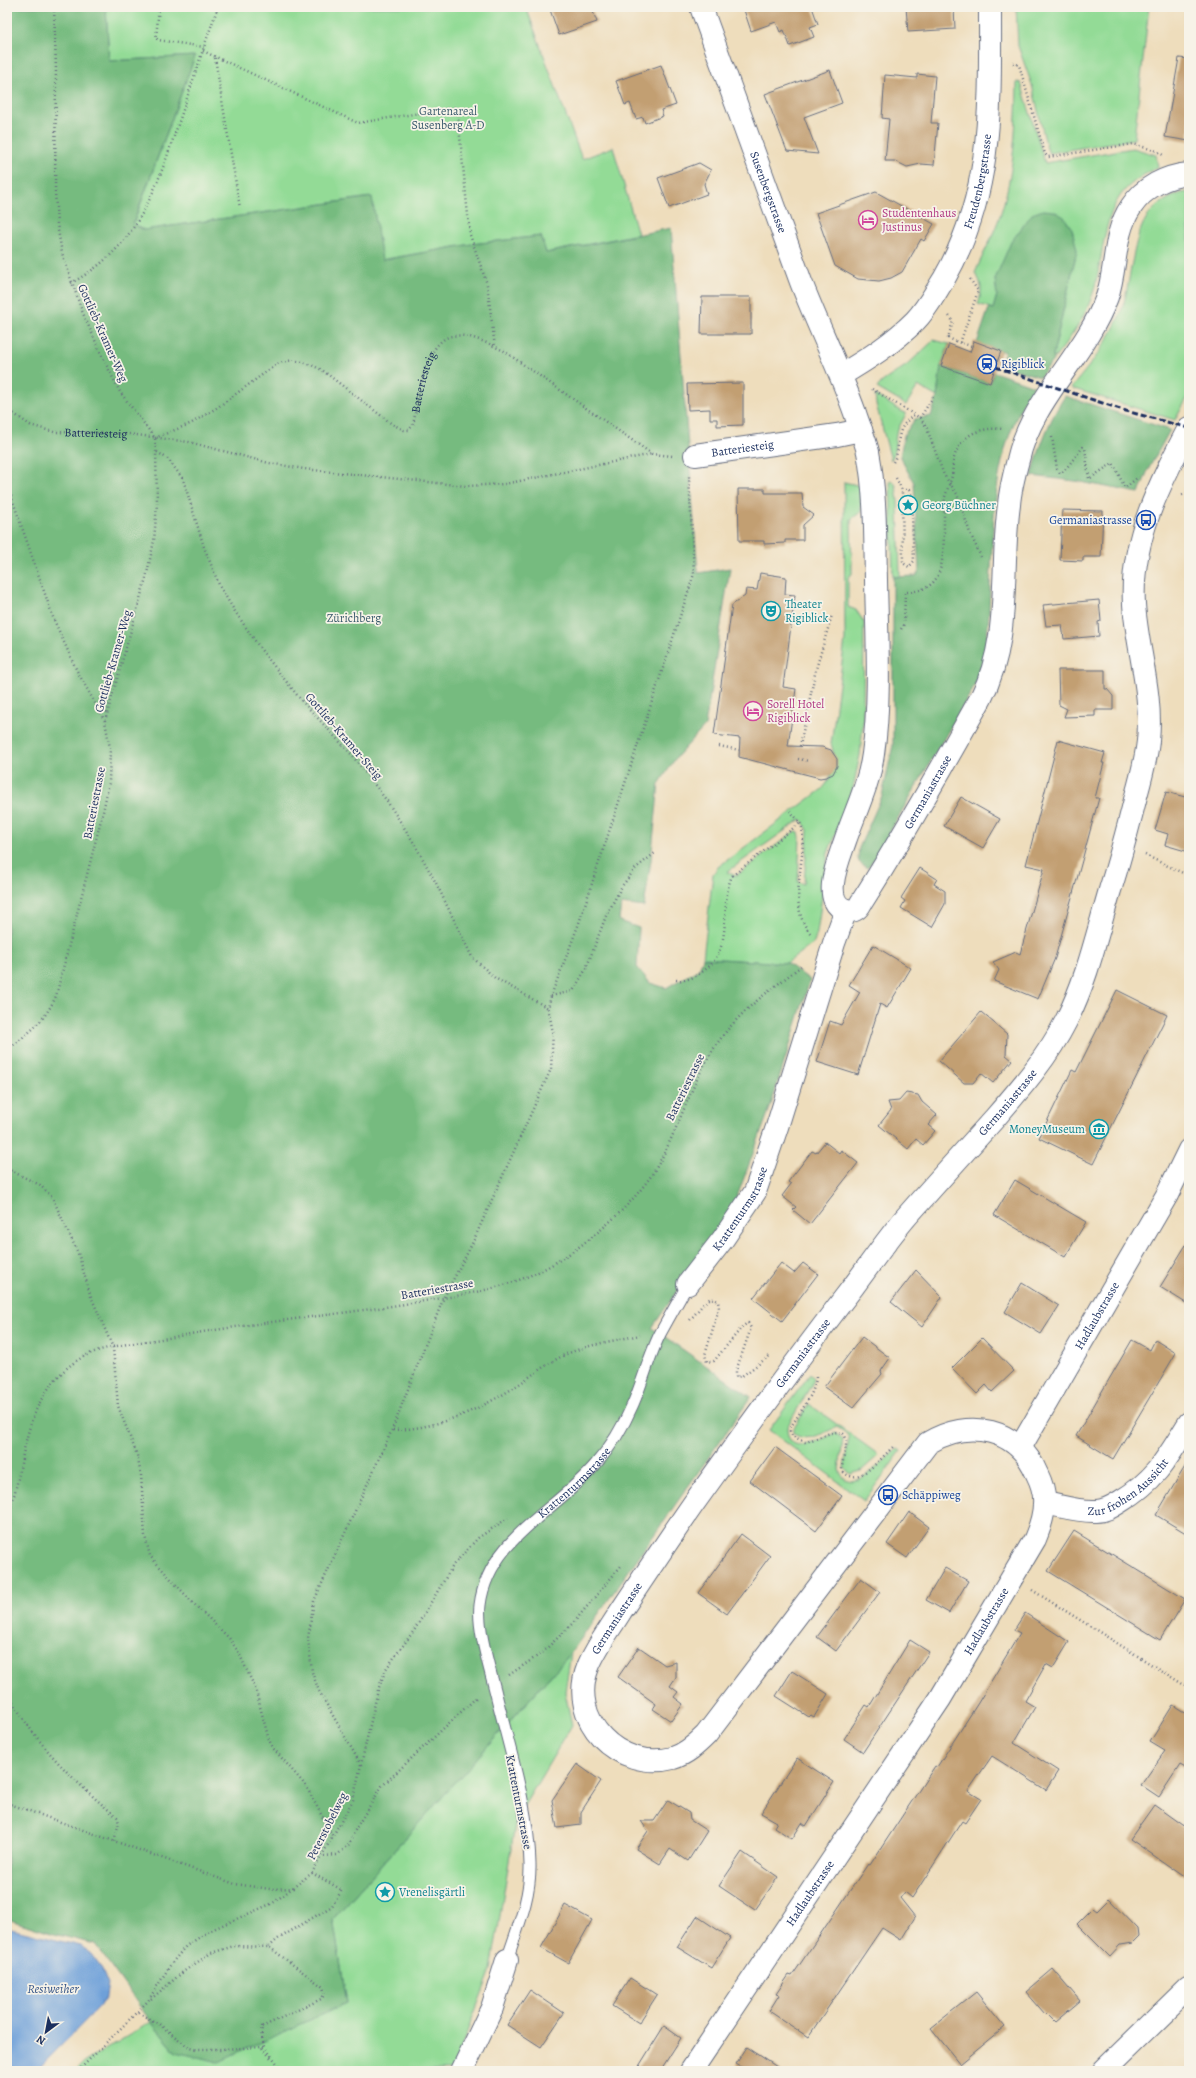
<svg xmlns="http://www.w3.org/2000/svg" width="1196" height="2078" viewBox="0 0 1196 2078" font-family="Alegreya,serif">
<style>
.green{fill:#93db96;stroke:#57857a;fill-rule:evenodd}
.forest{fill:#76bb7f;stroke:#48756e}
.water{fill:#6ea0d9;stroke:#44689c}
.building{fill:#c29f72}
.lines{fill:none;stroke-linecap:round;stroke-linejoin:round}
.lane-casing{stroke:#656c7f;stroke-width:13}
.street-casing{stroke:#656c7f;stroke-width:24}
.path{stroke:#656c7f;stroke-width:2.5;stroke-dasharray:1 3;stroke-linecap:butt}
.lane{stroke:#fff;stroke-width:11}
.street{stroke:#fff;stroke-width:22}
.rail{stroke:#1b2f5e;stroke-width:3;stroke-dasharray:6 3;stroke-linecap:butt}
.labels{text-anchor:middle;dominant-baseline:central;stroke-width:3.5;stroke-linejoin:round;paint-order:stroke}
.park-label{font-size:12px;fill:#395a6c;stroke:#f7f3e8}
.street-label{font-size:12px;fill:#1b2f5e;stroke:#f7f3e8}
.hotel-label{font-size:12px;fill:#b23c85;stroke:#f7f3e8;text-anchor:start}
.transit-label{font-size:12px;fill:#164399;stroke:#f7f3e8;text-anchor:start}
.culture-label{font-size:12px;fill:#0d838f;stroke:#f7f3e8;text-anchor:start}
.water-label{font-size:13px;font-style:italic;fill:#385789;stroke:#f7f3e8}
</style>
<rect width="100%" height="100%" fill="#f7f3e8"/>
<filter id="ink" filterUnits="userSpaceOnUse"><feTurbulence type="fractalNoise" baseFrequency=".025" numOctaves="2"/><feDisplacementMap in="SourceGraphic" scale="8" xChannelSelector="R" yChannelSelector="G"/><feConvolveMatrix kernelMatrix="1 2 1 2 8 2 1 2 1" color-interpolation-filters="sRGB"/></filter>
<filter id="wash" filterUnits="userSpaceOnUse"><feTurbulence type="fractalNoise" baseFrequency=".012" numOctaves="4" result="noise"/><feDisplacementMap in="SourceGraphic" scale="16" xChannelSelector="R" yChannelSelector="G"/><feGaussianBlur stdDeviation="0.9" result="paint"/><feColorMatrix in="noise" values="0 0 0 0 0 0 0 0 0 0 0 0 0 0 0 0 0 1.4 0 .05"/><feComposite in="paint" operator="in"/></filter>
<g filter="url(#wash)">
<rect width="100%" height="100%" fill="#eeddbc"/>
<path class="green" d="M106,7H526L582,159L613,147L638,234L546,253L541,236L472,244L381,260L371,197L144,230L133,225L195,56L109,61Z
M1016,7H1149L1134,139L1050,153L1047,149L1032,85L1018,46Z
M1017,82L1021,83L1045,163L1133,148L1156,155L1158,167C1146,173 1133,181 1124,191C1102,216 1103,263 1093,293C1085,318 1070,339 1054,359L1053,355L1077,250L995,279L997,295L993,309L978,304C982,293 983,283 975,273C981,258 989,244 995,229C1014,183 1016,131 1017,82Z
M1189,192V395L1175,420L1071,388C1091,364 1110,341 1121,312C1132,282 1131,236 1150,213C1154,208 1161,203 1166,200C1173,196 1181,192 1189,192Z
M934,340L949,344L941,366L937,397L918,386L906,405L877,388L882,382L907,365Z
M875,395L906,414L896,433L894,454L891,460L876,404Z
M890,480L894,482L896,486L898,502L900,576L893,577Z
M844,482L857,485L861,489V512L851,519L852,574L848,577V607L856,610L864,622L863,724L860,755L853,788L828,853L817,933L814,943L787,963L703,958L713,874L718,867L821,790C833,779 837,759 831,744L845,640ZM801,819L808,830L804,884L798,882L800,837L799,832L795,831L736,876L727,872Z
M810,1374L814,1378L813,1382L787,1427C787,1459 820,1440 835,1433L843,1439L839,1470C851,1500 884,1458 898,1449L901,1451L864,1501L769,1430Z
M809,1404L879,1455L861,1471L851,1474L844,1468L849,1438L846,1433L837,1427C823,1433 806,1444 793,1433L794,1428Z
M571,1653L565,1692L572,1725L516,1819L491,1970L452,2071H75L83,2063L151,2022L176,2052L347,2003L333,1919Z"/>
<path class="forest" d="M7,7H106L109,61L195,56L133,224L144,230L372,197L382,260L472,244L541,236L546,253L671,228L698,573L730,568L705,726L675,759L659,784L651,860L644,907L621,904L619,921L639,928L637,967L650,983L666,988L699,969L703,958L787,963L810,980L770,1108L738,1194L727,1217L652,1328L751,1397L571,1653L333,1919L347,2003L219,2062L176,2052L151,2022L95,1944L54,1934L7,1919Z
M1043,210L1054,211L1064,217L1072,229L1077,250L1053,355L1054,359L1040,377L1000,365L1005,352L977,343L989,308L993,309L997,295L995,279L1011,242L1032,214Z
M941,366L990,383L994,372L1034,386C992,448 994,516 990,588C989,614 988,641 982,667C980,675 975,684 971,692L870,866L867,868L859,862L858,858L859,848L882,796L893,745V577L916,576L919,571L914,483L900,457L904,435L915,419L931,416L937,397Z
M1065,396L1170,430L1148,470L1139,493L1075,481L1032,476C1039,448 1049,420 1065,396Z"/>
<path class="water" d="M7,1928L81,1946L91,1954L102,1969L108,1984L106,1996L99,2007L36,2071H7Z"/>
<g id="blocks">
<path class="building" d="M549,7H591L597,22L559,35Z
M743,7H812L818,24L810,27L814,37L790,46L784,30L780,32L776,22L751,31Z
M906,7H954L955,29L908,32Z
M1179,58L1189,59V141L1165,137Z
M661,65L676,105L661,110L663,116L645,123L643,117L636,119L630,103L625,105L616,81Z
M830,70L842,103L804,117L818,154L787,151L765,94Z
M917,74L935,76L931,123H938L935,155L934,165L921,164L907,167L895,161H885L889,119L882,118L885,75L917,78Z
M699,163L711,170L704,184L707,194L669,208L658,178Z
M876,192L934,224L924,241L921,239L902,272L891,278L879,281L858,279L835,266L816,213Z
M702,297H751V334H701Z
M974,341L1001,351L990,383L941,366L949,344L970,352Z
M743,383V425L717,426V419H710V409L688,410L687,384Z
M738,489H765V493H802L803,507L814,515L803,525V540H785V543L764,544V541H739Z
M1062,510L1103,511L1101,557H1083V561L1060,560Z
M760,573L786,577L785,594L795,595L783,687L796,689L788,746L822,747L831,750L837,759V766L833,774L826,777L820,778L739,757L740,738L714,735L732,605L745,596L746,589L757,590Z
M1099,600L1101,621L1098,622L1099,636L1064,639L1062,625L1046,626L1043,605Z
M1058,670H1105V689H1107L1113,696V710H1095V716L1064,717L1067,709L1059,705Z
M1058,740L1105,753L1102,763H1104L1095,798H1099L1077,879L1055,958L1038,999L994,981L999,970L993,962L1016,952L1020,954L1044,869L1026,865Z
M1166,792L1189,798V852L1165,845L1168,834L1155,830Z
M961,797L1000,819L983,848L944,826Z
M920,868L937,879L934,884L945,891V904L932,927L901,908L905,901L901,898Z
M873,945L911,968L887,1008L880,1004L858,1075L817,1062L830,1021L841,1025L860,992L849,985Z
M1117,990L1167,1015L1093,1164L1039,1138L1072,1070L1076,1072Z
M981,1012L1007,1034L1006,1055L1012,1060L993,1083L981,1073L973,1083H964L939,1061Z
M906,1093L918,1095L922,1102L937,1115L928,1125L935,1131L923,1145L916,1139L908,1149L879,1125L891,1110L888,1102L899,1101Z
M825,1142L839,1153L841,1150L858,1163L810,1224L793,1210L796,1207L782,1196L791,1184L788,1182L812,1151L816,1153Z
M1015,1180L1086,1222L1065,1257L994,1215Z
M1189,1240V1305L1160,1287Z
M781,1263L794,1273L803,1263L818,1274L782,1321L753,1298Z
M916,1270L942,1297L922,1327L891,1302Z
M1022,1283L1059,1306L1041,1334L1005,1312Z
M862,1337L890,1358L881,1371L882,1374L853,1408L824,1387Z
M982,1338L1014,1371L992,1392L986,1385L977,1394L952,1368Z
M1132,1340L1150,1350L1155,1340L1176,1353L1113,1459L1076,1436Z
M775,1447L842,1496L816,1531L750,1481Z
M1189,1460V1535L1156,1515Z
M909,1512L929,1527L907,1558L887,1544Z
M1074,1531L1185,1599L1160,1640L1048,1571Z
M741,1534L770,1556L727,1614L698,1593Z
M945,1568L968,1581L949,1613L926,1600Z
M861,1578L880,1592L836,1651L817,1637Z
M1025,1613L1069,1642L1053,1668L1046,1664L1025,1701L1035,1707L1014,1743L1058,1771L1046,1790L992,1756L968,1791L981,1799L965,1823L962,1821L912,1898L905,1892L900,1898L915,1917L901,1940L882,1928L808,2037L769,2011L779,1995L776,1994L789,1975L792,1976L868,1864L870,1865L935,1766L937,1767L978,1703L1020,1633L1014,1630Z
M910,1640L929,1652L863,1752L844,1739L866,1705L869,1707Z
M639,1647L665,1665L676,1662V1677L670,1686L678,1692L674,1697L683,1704L671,1721L653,1709L656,1704L618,1677Z
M792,1671L828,1694L814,1717L811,1715L809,1717L776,1696Z
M1173,1705L1189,1715V1770L1180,1765L1159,1797L1141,1785L1165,1751L1150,1742Z
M797,1758L834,1782L806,1826L802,1823L792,1839L774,1827L777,1822L761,1813Z
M577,1764L601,1781L581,1812V1825L557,1828L552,1800Z
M668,1800L689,1813L690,1820L707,1831L688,1861L670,1849L660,1864L636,1849L648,1831L641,1821H654Z
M1154,1805L1189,1830V1880L1130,1839Z
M742,1852L778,1877L755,1910L719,1886Z
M1109,1899L1138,1929L1139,1937L1132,1944L1120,1946L1110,1957L1077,1924L1093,1908L1097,1911Z
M565,1905L592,1920L568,1963L541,1948Z
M697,1916L730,1938L711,1968L677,1947Z
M1053,1969L1080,2001L1055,2022L1046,2013L1045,2014L1026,1992Z
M630,1978L657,1995L639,2023L612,2006Z
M530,1990L564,2013L541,2047L507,2025Z
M976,1992L1005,2027L960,2064L931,2028Z
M664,2026L681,2038L660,2071H636Z
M747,2047L783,2071H748L736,2064Z"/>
</g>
</g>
<g filter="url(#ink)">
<use href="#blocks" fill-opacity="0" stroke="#656c7f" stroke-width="1"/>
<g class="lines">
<g class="lane-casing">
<g id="lane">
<path id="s3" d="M507,1960C517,1929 531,1897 530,1864C529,1810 509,1747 496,1694C490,1669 477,1629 480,1605C488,1539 556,1511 595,1465C610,1448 624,1425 633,1404C643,1381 649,1356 660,1334C669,1317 679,1300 688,1284"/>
</g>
</g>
<g class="street-casing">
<g id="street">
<path id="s4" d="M701,7L801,282C818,326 839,368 855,413C859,426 865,439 868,452C876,494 875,538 876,580C877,636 881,699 873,754C869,784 855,812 845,841C839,859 820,902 846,910C854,912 858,909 861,903C904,836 942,767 981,698C1012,638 1000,569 1009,505C1010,490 1014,475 1018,460C1032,398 1085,356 1107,297C1117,268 1113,233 1131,207C1144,187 1166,176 1189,174"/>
<path id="s5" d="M841,375C868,359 893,343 915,321C927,309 935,293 944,279C994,192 990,103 990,7"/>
<path id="s6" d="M695,455L837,435L861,430"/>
<path id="s7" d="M688,1284L723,1239L755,1192L777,1127L834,943L846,910"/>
<path id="s8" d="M1020,1448L1167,1195L1189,1150"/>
<path id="s9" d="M1045,1503C1061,1506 1079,1512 1096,1511C1106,1511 1113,1506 1121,1501C1156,1480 1168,1457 1189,1423"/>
<path d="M462,2071L492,2008L507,1960"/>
<path id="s10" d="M691,2071L940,1699L1035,1539C1040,1527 1044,1516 1044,1504C1045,1493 1042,1484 1037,1474C1018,1428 969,1418 928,1443L706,1735C696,1745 686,1754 673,1758C619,1772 567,1720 588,1667C596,1647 610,1629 621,1611C645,1575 669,1539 694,1503C746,1430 798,1358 853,1287C871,1263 888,1238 907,1216C936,1183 965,1151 994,1119C1020,1089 1048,1057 1066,1021C1087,980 1097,934 1110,890C1120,859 1128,828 1136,796C1141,778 1146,760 1148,741C1153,694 1137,649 1134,604C1130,540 1160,483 1189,428"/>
<path d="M1103,2071L1189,1987"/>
</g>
</g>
<g class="path">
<path d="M54,7L56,69L55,191L57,224L62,253L82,311L102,356L120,392L155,438L156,451L157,504L154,541L146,578L105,721"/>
<path d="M159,7L156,38L158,40L204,47"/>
<path d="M203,51L358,123L457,107L470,235L487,284L495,347"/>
<path d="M215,58L240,208"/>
<path d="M1013,63L1019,65L1045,154L1048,157L1133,144L1157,151L1163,155"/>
<path d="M970,279L978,291L960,343L972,346"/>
<path d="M71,283C141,246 157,185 181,116C193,80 205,43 218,7"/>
<path d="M949,316L953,321L948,338L960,343"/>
<path d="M872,389L920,418L926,426L944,475L957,494L970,533L981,557"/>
<path id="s1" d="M7,409L30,425L54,432L129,434L189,442L269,463L304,469L466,486L505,484L652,454"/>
<path d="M920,418L933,397"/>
<path d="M1052,437L1057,469L1060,473L1064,471L1083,447L1085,448L1089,479L1113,463L1125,488L1137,478"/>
<path id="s2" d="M155,438L192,423L218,407L277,364C293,357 306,362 322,370L392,424L404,430H409L413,425C418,402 424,341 452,336C469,333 489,344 504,351L652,454L673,456"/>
<path d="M157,452L168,459L183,479L204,547L220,587L234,610L262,651L301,700L352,755L387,801L414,843L436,883L472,957L495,978L548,1008"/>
<path d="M893,462C899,453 897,443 900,433C902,425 908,420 914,415"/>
<path d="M896,478L902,490L903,563L909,567L914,561L911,494L909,490H902"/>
<path d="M7,484L54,620L77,671L105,721L110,748L109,783L103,812L56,996C45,1021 28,1034 7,1050"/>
<path d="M1182,495L1189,493"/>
<path d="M7,588L9,627L7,644"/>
<path d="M901,629L904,624L905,592C915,592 929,589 935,580C948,563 942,519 945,497C947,490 950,483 952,476C953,469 952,462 955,455C962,433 982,427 1003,429"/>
<path d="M719,746L739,750"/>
<path d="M800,746L816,669L832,615"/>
<path d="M798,759L809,761"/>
<path d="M790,811C794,816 801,822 802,828C807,863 785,907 812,935"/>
<path d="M1145,855L1189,876"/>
<path d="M676,980C686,981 693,978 702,972C736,949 718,908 732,876L800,823"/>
<path d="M551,996L573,991L586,969L606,916L622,886L636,868L655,853"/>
<path d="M7,1169L40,1185L52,1197L78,1253L90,1294L113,1348L118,1406L137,1455L141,1475L145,1536L150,1556L191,1601L229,1638L239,1653L255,1688L269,1740L273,1748L306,1786L333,1837"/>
<path d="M690,1320L705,1302L711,1298L718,1301L719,1308L705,1355L707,1362L714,1361L743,1326L748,1323L751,1328L736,1371V1377L742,1376L771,1355"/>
<path d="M816,1377C815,1394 801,1410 792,1425L790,1431L792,1436L805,1442C817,1440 849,1419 846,1445C845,1454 842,1462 842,1470C856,1490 882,1457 894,1446"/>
<path d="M393,1430C434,1429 472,1413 507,1392C528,1379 546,1363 569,1353C591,1344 617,1340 640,1335"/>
<path d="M7,1518C23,1477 21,1429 46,1392C56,1377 69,1364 85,1356C106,1345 144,1342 168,1338C248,1323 330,1316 411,1303C455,1296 499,1291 540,1271C581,1251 639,1202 660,1161C683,1119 695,1070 725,1033C746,1006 775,987 801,966"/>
<path d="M1032,1590L1189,1688"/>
<path d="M509,1675L542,1653L574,1622L621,1566"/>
<path d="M7,1691C33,1741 73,1781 117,1817L119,1823L114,1841"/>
<path d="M361,1765L319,1691L312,1672L308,1638L314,1601L392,1430L444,1297L472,1244L551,1069L553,1032L548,1008L551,996L578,926L694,574L689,476"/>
<path d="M7,1803L235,1884L270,1889L294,1888"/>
<path d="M324,1856L337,1855L348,1846L356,1828L382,1786L478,1696"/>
<path d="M269,1947L278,1939L332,1906L342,1890L312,1873"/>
<path d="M151,1999L183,1972L211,1953L234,1946L269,1947L323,1987L325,1994L321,1999L262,2027C259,2047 273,2055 282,2071"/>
<path d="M138,2013L159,2024L187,2046L198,2049H221L264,2047"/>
<path d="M262,2048L271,2058"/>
<path d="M78,2071L148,2001L171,1964L186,1946L211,1930L273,1903L312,1873L353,1800L378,1690L386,1669L415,1629L454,1564L478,1538L508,1518"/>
</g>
<use href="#lane" class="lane"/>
<use href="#street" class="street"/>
<path class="rail" d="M987,364L1126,411L1189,428"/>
</g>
</g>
<defs>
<g id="hotel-ring" transform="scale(1)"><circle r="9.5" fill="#f7f3e8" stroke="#d1479c" stroke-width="1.5"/><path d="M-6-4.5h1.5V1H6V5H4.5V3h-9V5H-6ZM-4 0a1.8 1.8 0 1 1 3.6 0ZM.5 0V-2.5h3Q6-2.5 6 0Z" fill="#d1479c"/></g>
<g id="station-ring" transform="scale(1)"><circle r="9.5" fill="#f7f3e8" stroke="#1a4fb4" stroke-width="1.5"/><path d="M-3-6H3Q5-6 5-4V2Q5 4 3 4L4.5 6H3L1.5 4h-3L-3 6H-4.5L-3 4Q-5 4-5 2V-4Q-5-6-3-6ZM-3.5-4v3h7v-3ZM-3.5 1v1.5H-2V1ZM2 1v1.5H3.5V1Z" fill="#1a4fb4"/></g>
<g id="sight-ring" transform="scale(1)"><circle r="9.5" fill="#f7f3e8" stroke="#0f9aa8" stroke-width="1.5"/><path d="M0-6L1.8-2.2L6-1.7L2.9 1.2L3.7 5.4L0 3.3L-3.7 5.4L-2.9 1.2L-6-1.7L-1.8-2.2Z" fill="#0f9aa8"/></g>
<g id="bus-ring" transform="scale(1)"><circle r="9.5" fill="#f7f3e8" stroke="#1a4fb4" stroke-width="1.5"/><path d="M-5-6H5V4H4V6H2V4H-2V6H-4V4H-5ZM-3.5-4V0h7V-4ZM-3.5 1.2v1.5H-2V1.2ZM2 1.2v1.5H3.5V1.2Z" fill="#1a4fb4"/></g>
<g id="theatre-ring" transform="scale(1)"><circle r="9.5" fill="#f7f3e8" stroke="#0f9aa8" stroke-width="1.5"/><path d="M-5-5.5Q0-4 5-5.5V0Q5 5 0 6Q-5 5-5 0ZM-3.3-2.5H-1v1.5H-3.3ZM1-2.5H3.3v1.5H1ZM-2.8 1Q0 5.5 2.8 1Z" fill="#0f9aa8"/></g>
<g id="museum-ring" transform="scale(1)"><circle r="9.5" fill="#f7f3e8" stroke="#0f9aa8" stroke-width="1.5"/><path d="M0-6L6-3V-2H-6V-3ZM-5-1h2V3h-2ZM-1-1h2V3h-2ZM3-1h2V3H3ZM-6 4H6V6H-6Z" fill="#0f9aa8"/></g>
</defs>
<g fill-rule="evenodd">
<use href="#hotel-ring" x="868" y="220"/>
<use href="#station-ring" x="987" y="364"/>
<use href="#sight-ring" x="908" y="505"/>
<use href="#bus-ring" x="1146" y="520"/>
<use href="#theatre-ring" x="771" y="611"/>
<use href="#hotel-ring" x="753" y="711"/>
<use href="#museum-ring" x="1099" y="1129"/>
<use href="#bus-ring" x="888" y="1495"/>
<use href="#sight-ring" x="385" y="1892"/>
</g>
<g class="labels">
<g class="park-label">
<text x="448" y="111">Gartenareal<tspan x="448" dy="14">Susenberg A-D</tspan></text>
<text x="354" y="618">Zürichberg</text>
</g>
<g class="street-label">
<text stroke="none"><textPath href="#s5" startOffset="247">Freudenbergstrasse</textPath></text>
<text stroke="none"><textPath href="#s4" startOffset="197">Susenbergstrasse</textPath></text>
<text transform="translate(103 333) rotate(66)">Gottlieb-Kramer-Weg</text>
<text stroke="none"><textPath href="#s2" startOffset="348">Batteriesteig</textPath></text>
<text stroke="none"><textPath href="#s1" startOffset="95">Batteriesteig</textPath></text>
<text stroke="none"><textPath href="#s6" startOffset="48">Batteriesteig</textPath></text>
<text transform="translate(113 661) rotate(-74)">Gottlieb-Kramer-Weg</text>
<text transform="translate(344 736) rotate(49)">Gottlieb-Kramer-Steig</text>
<text stroke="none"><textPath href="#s4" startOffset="1094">Germaniastrasse</textPath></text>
<text transform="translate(94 803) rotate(-79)">Batteriestrasse</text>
<text transform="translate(685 1087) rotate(-64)">Batteriestrasse</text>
<text stroke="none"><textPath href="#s10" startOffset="2097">Germaniastrasse</textPath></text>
<text stroke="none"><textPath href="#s7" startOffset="92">Krattenturmstrasse</textPath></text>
<text transform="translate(437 1289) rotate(-10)">Batteriestrasse</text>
<text stroke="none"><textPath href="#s8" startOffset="153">Hadlaubstrasse</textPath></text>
<text stroke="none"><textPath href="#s10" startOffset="1773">Germaniastrasse</textPath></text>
<text stroke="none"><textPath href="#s3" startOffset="522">Krattenturmstrasse</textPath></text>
<text stroke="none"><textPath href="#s9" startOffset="92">Zur frohen Aussicht</textPath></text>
<text stroke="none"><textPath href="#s10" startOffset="1449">Germaniastrasse</textPath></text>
<text stroke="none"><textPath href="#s10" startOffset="538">Hadlaubstrasse</textPath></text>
<text transform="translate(519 1802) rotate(79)">Krattenturmstrasse</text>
<text transform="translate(327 1826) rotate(-63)">Peterstobelweg</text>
<text stroke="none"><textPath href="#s10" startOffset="214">Hadlaubstrasse</textPath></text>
</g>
<g class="hotel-label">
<text x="882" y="213">Studentenhaus<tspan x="882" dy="14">Justinus</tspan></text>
<text x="767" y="704">Sorell Hotel<tspan x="767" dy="14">Rigiblick</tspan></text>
</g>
<g class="transit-label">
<text x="1001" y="364">Rigiblick</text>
<text x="1132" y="520" text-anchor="end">Germaniastrasse</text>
<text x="902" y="1495">Schäppiweg</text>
</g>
<g class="culture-label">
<text x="922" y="505">Georg Büchner</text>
<text x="785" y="604">Theater<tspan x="785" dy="14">Rigiblick</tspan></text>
<text x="1085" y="1129" text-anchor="end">MoneyMuseum</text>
<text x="399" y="1892">Vrenelisgärtli</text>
</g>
<g class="water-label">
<text x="53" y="1988">Resiweiher</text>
</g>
</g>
<rect width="1196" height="2078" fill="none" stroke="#f7f3e8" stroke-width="24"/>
<g transform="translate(46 2032) rotate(212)" stroke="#f7f3e8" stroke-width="3" paint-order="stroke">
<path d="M0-3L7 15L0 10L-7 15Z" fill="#1b2f5e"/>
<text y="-6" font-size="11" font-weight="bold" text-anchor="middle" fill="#1b2f5e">N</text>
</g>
</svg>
